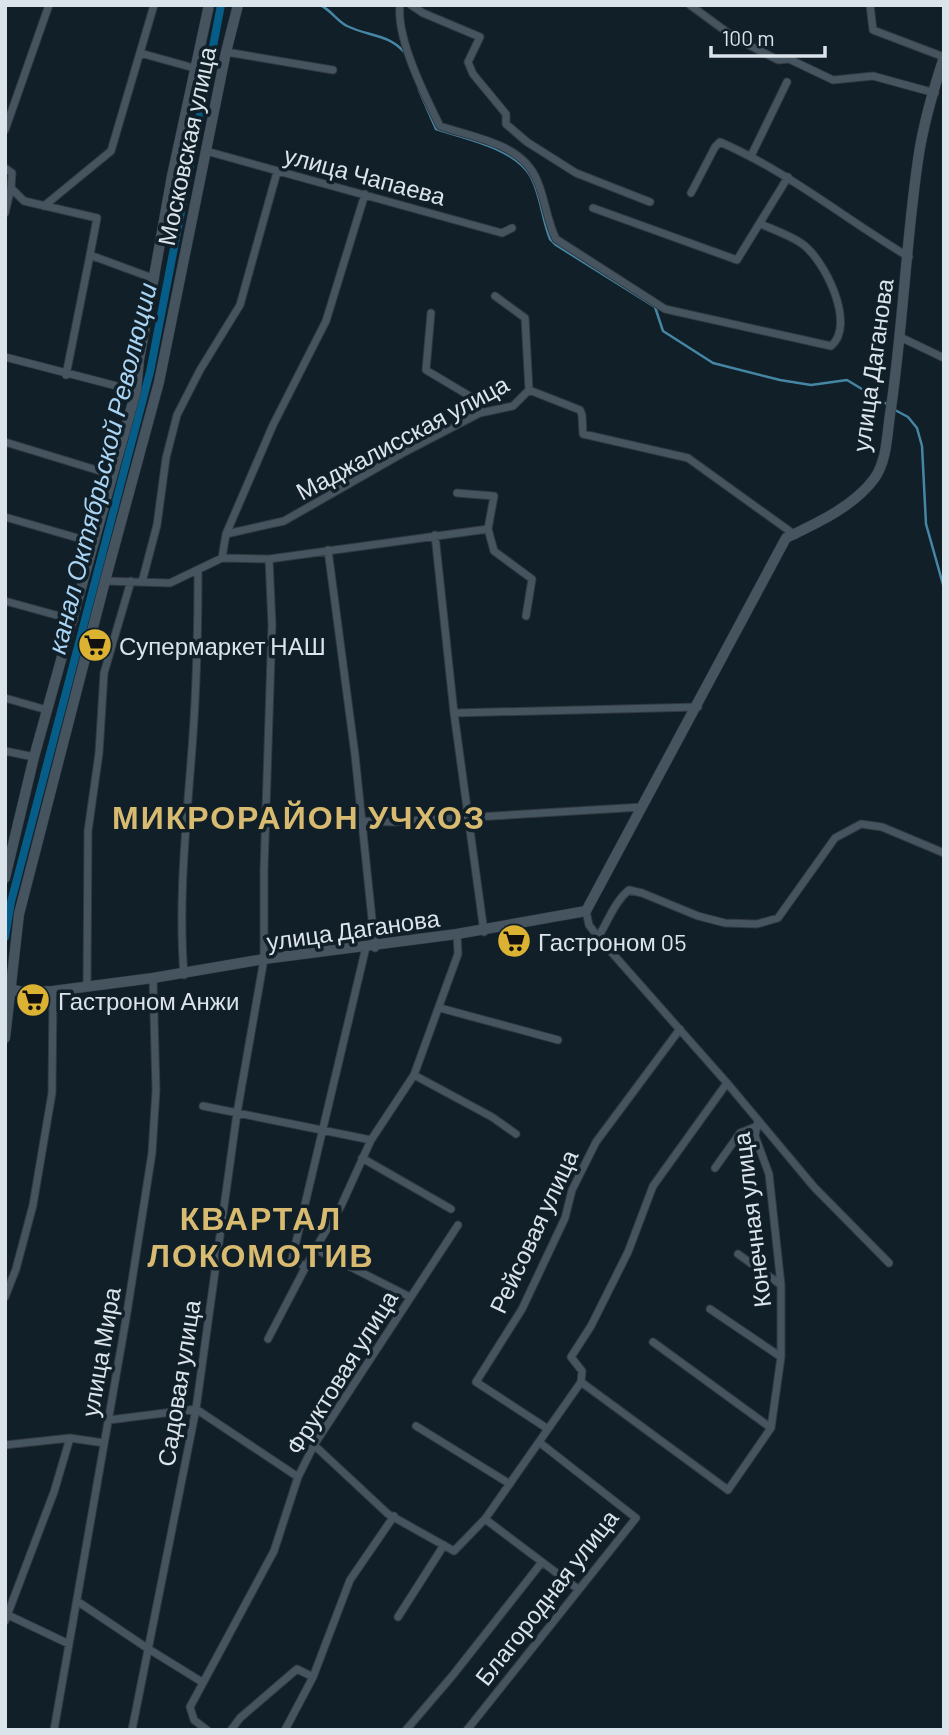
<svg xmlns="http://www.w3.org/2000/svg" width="949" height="1735" viewBox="0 0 949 1735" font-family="Barlow,sans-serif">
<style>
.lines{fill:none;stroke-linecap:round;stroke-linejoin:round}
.stream{stroke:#4686a5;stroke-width:2.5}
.canal{stroke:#065d88;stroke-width:8}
.street-casing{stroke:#313840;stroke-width:9}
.secondary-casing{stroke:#313840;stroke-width:11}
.street{stroke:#45545f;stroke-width:7}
.secondary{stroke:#45545f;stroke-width:10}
.labels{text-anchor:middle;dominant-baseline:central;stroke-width:7;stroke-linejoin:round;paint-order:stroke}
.street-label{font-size:24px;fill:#dbe4ea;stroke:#111f28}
.poi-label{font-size:24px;fill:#dbe4ea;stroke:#111f28;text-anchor:start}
.water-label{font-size:26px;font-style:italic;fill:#a9d4f3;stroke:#111f28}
.district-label{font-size:32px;font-weight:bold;letter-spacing:2px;fill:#d8bb70;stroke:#111f28}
</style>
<rect width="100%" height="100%" fill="#111f28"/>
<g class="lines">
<path class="stream" d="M320,5C331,10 337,21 347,26C367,36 389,34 404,52
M419,90L436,129C466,139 515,148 531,177C541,196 542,219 550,239L556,245L655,307L663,331L713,363L780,380L811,385L847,380L890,406
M895,410L908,417L917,428L922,446L926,524L944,588"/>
<path class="canal" d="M5,937L11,902L150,372L221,5"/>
<g class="street-casing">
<path id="street" d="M400,5C396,38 425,96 440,126C471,137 519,143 535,176C545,195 546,219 556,239L665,309L831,346C857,325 824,258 801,243C789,235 774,230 761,224
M411,5L423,13L480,37L468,62L473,74L506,114V124L527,142L576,173L650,202
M690,5L735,38L778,60L789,59L833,80L873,76L935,93
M870,5L873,30L944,57
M226,52L333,70
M140,53L194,68
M5,130L49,5
M206,151L502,233L512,228
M751,156L787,82
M5,168L12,173L11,188L24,201L97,218L90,255L155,279
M691,193L715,147L720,142C789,172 845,219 909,257
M44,206L111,151L154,5
M593,208L737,260L788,177
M5,213L11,188
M495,296L525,318L529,390
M431,313L426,370L478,401L480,413
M900,337L944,358
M5,357L136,391
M66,375L90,255
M5,442L113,475
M457,493L494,496L488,529
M5,517L95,543
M226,534L284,521L403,453L480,413L513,406L529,390L580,410L582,415L583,434L688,458L795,535
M435,535L454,713L484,932
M328,550L355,755L375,948
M222,558L226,534L273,425L326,321L365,194
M222,558L269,559L488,529L494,551L532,579L526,616
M105,581L170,583L222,558
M142,582L157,525L166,458L177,415L200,370L240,305L277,172
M5,601L74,620
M5,698L47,710
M454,713L698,707
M5,751L34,757
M362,821L393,822L642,807
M586,911L589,925L598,937L727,1083L814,1187L889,1263
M598,937C608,922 614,902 629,890L642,893L698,916L725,923L757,924L778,918L835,838L861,824L882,827L944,853
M184,975C177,890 189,804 194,719C197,670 198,620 198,570
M87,987L88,831L99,753L104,673L131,581
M440,1008L558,1040
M414,1075L492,1117L516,1134
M203,1106L371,1140
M362,1158L451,1209
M715,1168L740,1133L755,1127
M315,1249L410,1297
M738,1254L781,1285
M306,1267L292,1259L366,947
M5,1297L16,1269L33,1205L52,1093L53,991
M710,1309L781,1357
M268,1339L315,1249L341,1206L371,1140L414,1075L458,954L457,934
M653,1342L771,1428
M581,1382L728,1490L771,1428L781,1357V1285L769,1174L755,1136L758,1120
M109,1420L196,1409L298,1477
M416,1426L510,1484
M548,1429L476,1382L522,1309L565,1218L572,1190L596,1142L680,1029
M5,1445L70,1438L104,1443
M314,1445L388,1514L454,1551L485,1519L581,1382L582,1371L571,1357L591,1326L628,1252L653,1186L727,1083
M485,1519L578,1589
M77,1601L147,1648L202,1682
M8,1615L69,1644
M398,1617L444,1545
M5,1621L54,1492L70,1438
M54,1730L126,1319L152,1153L156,1090L153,978
M132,1730L196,1409L237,1113L264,959V870L272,625L269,559
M207,1730L194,1720L190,1707L274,1551L298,1477L314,1445L458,1225
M231,1730L240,1718L297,1669L313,1677
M285,1730L313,1677L350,1580L394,1516
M406,1730L453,1675L542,1562
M467,1730L636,1518L539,1442"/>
</g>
<g class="secondary-casing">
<path id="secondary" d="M5,878L34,757L136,391L139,360L172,176L209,5
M5,988L23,992L53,991L153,978L264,959L457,934L586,911L786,538C817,523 853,507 874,479C888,460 887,430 891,408C903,325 906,242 918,160C923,124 933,91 944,57
M5,1038L19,914L105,581L159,382L226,52L238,5"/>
</g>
<use href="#street" class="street"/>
<use href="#secondary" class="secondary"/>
</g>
<defs>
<g id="supermarket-disc" transform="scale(1.75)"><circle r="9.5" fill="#dcb233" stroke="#111f28"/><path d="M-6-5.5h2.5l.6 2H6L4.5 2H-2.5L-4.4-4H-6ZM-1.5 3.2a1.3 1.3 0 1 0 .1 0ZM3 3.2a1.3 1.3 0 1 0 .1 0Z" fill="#111"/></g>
</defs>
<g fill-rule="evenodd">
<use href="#supermarket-disc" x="95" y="645"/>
<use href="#supermarket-disc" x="514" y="941"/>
<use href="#supermarket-disc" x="33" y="1000"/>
</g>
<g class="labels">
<g class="street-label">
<text transform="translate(186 146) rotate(-78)">Московская улица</text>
<text transform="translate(365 175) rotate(15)">улица Чапаева</text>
<text transform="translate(872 365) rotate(-82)">улица Даганова</text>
<text transform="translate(402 437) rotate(-28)">Маджалисская улица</text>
<text transform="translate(353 929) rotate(-8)">улица Даганова</text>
<text transform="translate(751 1220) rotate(-97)">Конечная улица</text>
<text transform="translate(533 1231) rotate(-65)">Рейсовая улица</text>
<text transform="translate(100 1352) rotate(-80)">улица Мира</text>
<text transform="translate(341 1372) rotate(-58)">Фруктовая улица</text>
<text transform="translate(178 1383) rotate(-81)">Садовая улица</text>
<text transform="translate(546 1597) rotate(-52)">Благородная улица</text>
</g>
<g class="poi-label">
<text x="119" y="645">Супермаркет НАШ</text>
<text x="538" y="941">Гастроном 05</text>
<text x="58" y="1000">Гастроном Анжи</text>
</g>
<g class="water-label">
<text transform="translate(101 468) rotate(-76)">канал Октябрьской Революции</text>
</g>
<g class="district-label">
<text x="299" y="816">МИКРОРАЙОН УЧХОЗ</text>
<text x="261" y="1217">КВАРТАЛ<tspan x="261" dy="37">ЛОКОМОТИВ</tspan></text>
</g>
</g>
<rect width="949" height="1735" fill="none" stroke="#dbe4ea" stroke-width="14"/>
<path d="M711 46v10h114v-10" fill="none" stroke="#dbe4ea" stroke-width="3.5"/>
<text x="722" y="46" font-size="21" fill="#dbe4ea" stroke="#111f28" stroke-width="5" paint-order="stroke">100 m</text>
</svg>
